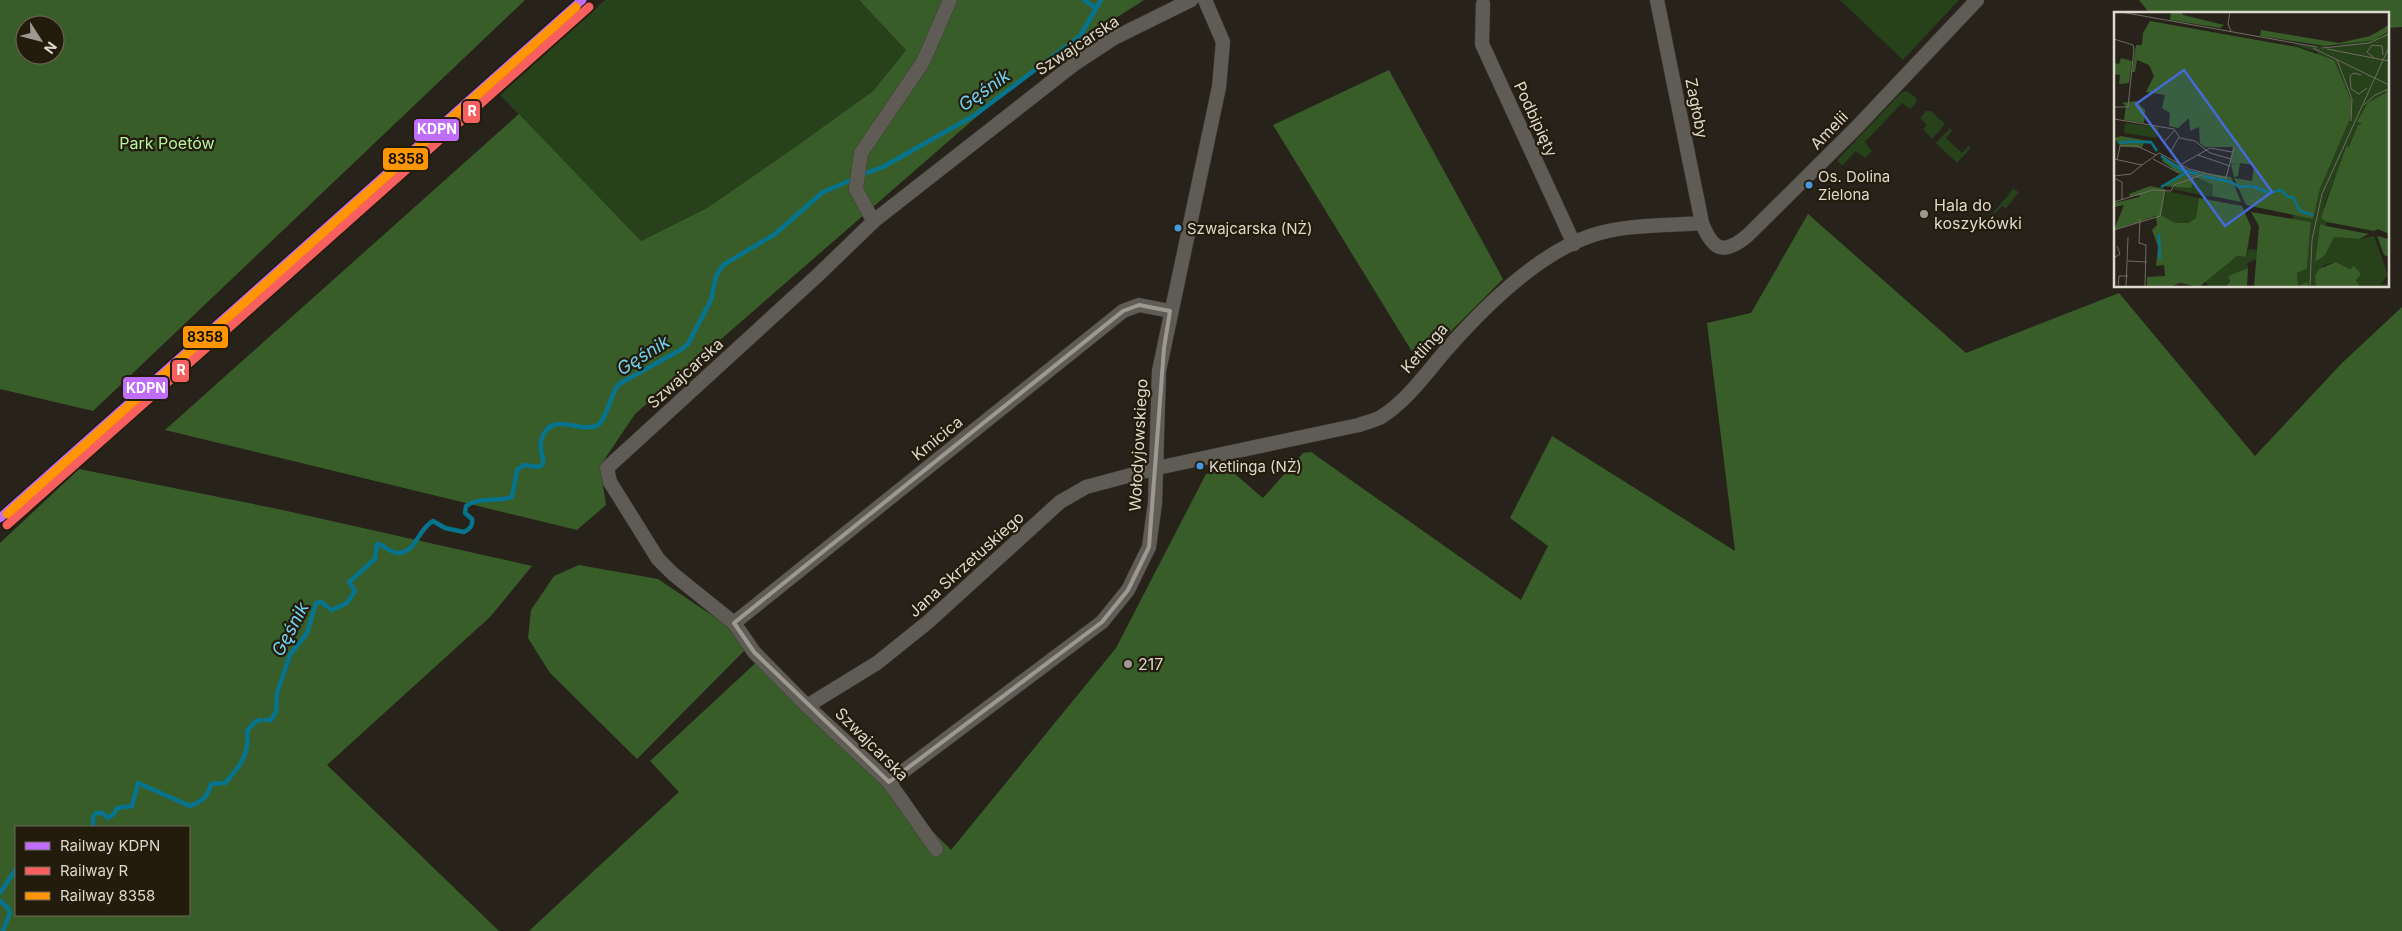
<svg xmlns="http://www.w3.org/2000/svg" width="2402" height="931" viewBox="0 0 2402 931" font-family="Inter,sans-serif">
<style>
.green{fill:#27411b}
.forest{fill:#385d29;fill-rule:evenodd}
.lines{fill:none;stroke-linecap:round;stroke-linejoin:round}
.stream{stroke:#07748f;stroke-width:4.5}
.street-casing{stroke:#413d37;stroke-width:15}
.street{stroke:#5f5c56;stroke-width:14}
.rail-1-casing{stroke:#231c0c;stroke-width:12}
.rail-2-casing{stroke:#231c0c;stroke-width:12}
.rail-3-casing{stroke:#231c0c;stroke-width:12}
.rail-1{stroke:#c06dfb;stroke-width:9}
.rail-2{stroke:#f86060;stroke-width:9}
.rail-3{stroke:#ff9500;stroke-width:9}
.marked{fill:none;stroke:#9e9990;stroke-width:4;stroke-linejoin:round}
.bus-dot{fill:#4699e1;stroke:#231c0c;stroke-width:2}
.poi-dot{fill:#9e9990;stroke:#231c0c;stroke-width:2}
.labels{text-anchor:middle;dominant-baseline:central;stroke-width:4.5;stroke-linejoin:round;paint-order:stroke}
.bus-label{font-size:15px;fill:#ded9cf;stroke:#231c0c;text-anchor:start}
.street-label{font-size:16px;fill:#ded9cf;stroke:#231c0c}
.park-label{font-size:16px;fill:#b5f59f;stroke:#231c0c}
.poi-label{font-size:16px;fill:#ded9cf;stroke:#231c0c;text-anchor:start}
.water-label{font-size:18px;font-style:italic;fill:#70d2f5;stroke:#231c0c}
.inset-river{fill:none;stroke:#07748f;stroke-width:2.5}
.inset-road{fill:none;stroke:#706c63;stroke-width:1}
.view{fill:#446ad6;fill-opacity:0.15;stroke:#446ad6;stroke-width:2.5}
.inset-edge{fill:none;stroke:#ded9cf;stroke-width:2.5}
.line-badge{stroke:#231c0c;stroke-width:2}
.badge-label{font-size:14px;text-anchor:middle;font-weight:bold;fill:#fff}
.pale-badge-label{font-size:14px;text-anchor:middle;font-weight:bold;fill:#111}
</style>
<rect width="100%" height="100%" fill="#27231b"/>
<path class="green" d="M605,0H859L906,50L873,91L791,150L707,208L641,241L500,95Z
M1840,0H1959L1903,60Z
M1907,91L1916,98V103L1910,109L1902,103L1865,142L1872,151L1865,158L1856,151L1842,166L1837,160L1902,92Z
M1926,111H1931L1945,124L1932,139L1923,129L1927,125L1920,118Z
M1950,128L1952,131L1946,138L1962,153L1968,146L1971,148L1957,163L1936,143Z
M2013,189L2019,192L2006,208L2002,206L1994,214L1996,218L1990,225L1986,222Z"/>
<path class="forest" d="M0,0H525L93,411L0,389ZM25,25H55V55H25Z
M859,0H1144L1020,79L635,414L600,466L606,505L577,530L165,430L519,114L641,241L707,208L791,150L873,91L906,50Z
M2139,0H2402V27L2388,28V14H2150Z
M1389,70L1503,279L1419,363L1273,125Z
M1808,214L1966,353L2119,293L2255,456L2342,363L2402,307V931H529L679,792L650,761L762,657L951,850L1116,648L1206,474L1229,469L1263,498L1303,453L1311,452L1521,600L1548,546L1510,518L1552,436L1735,551L1707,323L1751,313Z
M79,469L278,509L532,566L490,617L327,765L499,931H0V543ZM16,827H189V915H16Z
M579,565L658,579L725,624L745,650L637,759L550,673L528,638L531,610L554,576Z"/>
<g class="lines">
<path class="stream" d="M1084,0L1096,8
M861,175L883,167L975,115L1080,36L1101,0
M266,720H271L276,712L277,693L290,655L307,633L316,603L321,602L332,610L347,603L355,591L349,582L375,559L377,544C386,545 388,553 399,553C417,551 418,529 433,521L445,528L464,532C470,529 473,526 472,519L465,513L466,506C478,497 498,502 512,497L517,470L524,465L539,467L543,464C544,457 539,448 541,441C550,408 581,435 598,425C607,419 610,394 619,384L682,349L688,344L711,300L716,276L723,265L775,234L823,192L856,178
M93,827V817L96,813H102L108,818L114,814L117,808L132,806L138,783L190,806C201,802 208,797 211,784L225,783C240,766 250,755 247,731L256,721L261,720
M0,893L16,869
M0,901L8,908L10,913L3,931"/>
<g class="street-casing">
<path id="street" d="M1657,0L1702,223C1713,251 1724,255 1747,236L1856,128L1977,0
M1483,4L1482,44L1574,244
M875,220L870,215L856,189L861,153L923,62L950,0
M734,623L1123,311L1139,305L1170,311
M807,706L877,663L928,622L1060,502L1086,487L1157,468L1359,425C1366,422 1374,421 1381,417C1407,401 1427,372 1447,349C1484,307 1538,253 1593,235C1626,224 1667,226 1702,223
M889,782L1102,622L1128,590L1149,547L1155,503L1159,371L1219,87L1223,42L1205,0
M936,849L889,782L807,706L754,652L734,623L673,574L658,559L610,482L607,468L818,275L875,220L1073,65L1114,38L1191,0"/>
</g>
<use href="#street" class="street"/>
<g class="rail-1-casing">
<path id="rail-1" d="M0,518L582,0"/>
</g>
<g class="rail-2-casing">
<path id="rail-2" d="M7,525L589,7"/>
</g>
<g class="rail-3-casing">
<path id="rail-3" d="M7,514L576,7"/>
</g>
<use href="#rail-1" class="rail-1"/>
<use href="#rail-2" class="rail-2"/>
<use href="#rail-3" class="rail-3"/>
</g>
<path class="marked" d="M1139,305L1170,311L1164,348L1149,547L1128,590L1102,622L889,782L754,652L734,623L1123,311Z"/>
<g class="bus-dot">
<circle cx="1809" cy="185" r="4.5"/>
<circle cx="1178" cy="228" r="4.5"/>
<circle cx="1200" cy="466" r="4.5"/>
</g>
<g class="poi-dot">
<circle cx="1924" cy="214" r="5"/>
<circle cx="1128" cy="664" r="5"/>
</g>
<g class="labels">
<g class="bus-label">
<text x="1818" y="176">Os. Dolina<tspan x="1818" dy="18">Zielona</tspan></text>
<text x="1187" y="228">Szwajcarska (NŻ)</text>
<text x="1209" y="466">Ketlinga (NŻ)</text>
</g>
<g class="street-label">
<text transform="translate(1077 45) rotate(-33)">Szwajcarska</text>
<text transform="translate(1697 108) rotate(79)">Zagłoby</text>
<text transform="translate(1536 119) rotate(65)">Podbipięty</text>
<text transform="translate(1829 130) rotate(-46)">Amelii</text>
<text transform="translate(1424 348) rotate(-48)">Ketlinga</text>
<text transform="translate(685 373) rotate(-42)">Szwajcarska</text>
<text transform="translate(937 438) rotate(-39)">Kmicica</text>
<text transform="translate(1138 445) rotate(-87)">Wołodyjowskiego</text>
<text transform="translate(966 564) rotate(-42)">Jana Skrzetuskiego</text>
<text transform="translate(872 744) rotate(45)">Szwajcarska</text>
</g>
<g class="park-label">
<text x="167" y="143">Park Poetów</text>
</g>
<g class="poi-label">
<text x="1934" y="205">Hala do<tspan x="1934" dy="18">koszykówki</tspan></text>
<text x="1138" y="664">217</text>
</g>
<g class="water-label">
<text transform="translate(984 90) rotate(-35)">Gęśnik</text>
<text transform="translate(643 355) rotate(-32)">Gęśnik</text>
<text transform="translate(290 629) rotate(-62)">Gęśnik</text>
</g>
</g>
<g transform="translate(2114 12)">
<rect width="275" height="275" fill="#27231b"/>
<path d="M275,19V79L244,110L248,111L244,113L235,132L211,190L207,206L213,209L212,214L206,212L201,249L213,239L220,225L245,227L260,224L274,263L267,272H275V275H247L236,257L222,250L210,253L202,275L184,274L183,261L193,255L197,210L179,207V202L199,206L206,177L231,117L203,40L178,32L219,35ZM11,111L44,115L43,126L10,121ZM80,166L100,173L97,185L58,177ZM52,179L85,186L82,206L74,211H60L46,203ZM135,237L143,238V247L133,251L134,256L129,258V261L119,262L111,275H94L91,268L97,262L123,244L132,245Z" fill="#27411b"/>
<path d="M57,0H68L69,3L110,13L106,16L56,8ZM36,9L183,35L220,48L237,88V104L206,177L199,207L132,193L120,166L138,169L140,153L126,151L124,164L120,165L117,152L124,153L116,151L119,135H91L86,131L85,115L76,119L75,106L64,116L55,114L56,101L48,96L51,83L32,80L40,64L35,53L23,48L21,60H18L22,33H28L29,21ZM275,13L273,20L260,28L211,34L146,24L147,18L225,31L256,24ZM7,46L18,49L15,71L5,72L6,63L0,62V51L5,52ZM275,79V222L264,217L260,219L213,210L207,206L209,199L233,133L234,136L244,113L248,111L243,110L254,91ZM22,89L31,98L30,111L10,108L12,94L8,91ZM7,124L36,129L38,132L30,131L28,136L6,134L0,126ZM49,145L77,159L117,165L127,190L98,184L99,173L83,166H80L77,176L47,174L66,162L48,149ZM36,174L51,177L47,203L61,211H74L82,206L85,186L128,194L137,215L132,245L123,244L85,275L66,271L56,275H33V265L51,264L50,253L42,254L44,235L38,218L43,213L42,204L0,218L10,193L0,195V191L25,185L26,183L16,185L15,182ZM137,200L197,210L193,256L183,261L184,274L194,270V275H140L145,214ZM206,212L212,214L255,222L245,227L220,225L211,243L201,250ZM263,224L275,227V245L270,243ZM222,250L236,257L240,254L247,262L242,268L247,275H202L201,264L205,257ZM134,256L133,275H111L116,269L114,264Z" fill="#385d29"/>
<path class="inset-river" d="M17,130H37L43,139M5,131L21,129M47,144L67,158L85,162M89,164L117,170L125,175L137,174M138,174L155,181L167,178L174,185H179L186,199L199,203M47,175L70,162L71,158M45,222L46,247"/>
<path class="inset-road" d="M7,0L203,35M116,0L114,12L117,19M0,27L19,33L20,37L14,95H0M199,36L275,73M208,36L255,31L275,22M213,37L275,49M260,46L253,40L258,33L268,34L269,43M223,48L238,87L237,109M247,63L240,61L236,64L237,77L245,82L253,76M250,93L261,83L275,77M0,107L60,117L66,126L81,129L96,141L117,147M49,131L60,119M57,139L65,125M84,143L116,154M0,147L28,153L45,141L75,157L112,166L120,135M39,147L65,161M3,148L6,134H23L42,143M66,153L96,136L118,140M0,164L17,162L28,153M0,166L8,170V188M0,190L39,178L57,179L60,173L90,162M26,207L25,231L32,233L31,275M0,218L46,204L51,178M0,246L6,242L3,234M14,249L33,250M4,275L5,264H14M12,275L14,225M196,275L198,228L208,182L275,35"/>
<path class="view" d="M70,58L158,180L111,214L22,92Z"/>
<rect width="275" height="275" class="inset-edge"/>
</g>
<g class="line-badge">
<rect x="462" y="100" width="19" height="24" rx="5" fill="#f86060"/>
<rect x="413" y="118" width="47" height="24" rx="5" fill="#c06dfb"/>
<rect x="382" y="147" width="47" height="24" rx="5" fill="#ff9500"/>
<rect x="182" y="325" width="47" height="24" rx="5" fill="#ff9500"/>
<rect x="171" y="359" width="19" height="24" rx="5" fill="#f86060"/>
<rect x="122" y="376" width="47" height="24" rx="5" fill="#c06dfb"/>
</g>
<g class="badge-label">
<text x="472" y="116">R</text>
<text x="437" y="134">KDPN</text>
<text x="181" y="375">R</text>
<text x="146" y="393">KDPN</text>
</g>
<g class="pale-badge-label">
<text x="406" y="164">8358</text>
<text x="205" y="342">8358</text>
</g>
<rect x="15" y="826" width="175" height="90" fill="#231c0c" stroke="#6e685a"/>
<rect x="25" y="842" width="25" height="8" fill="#c06dfb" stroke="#6e685a"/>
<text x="60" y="851" font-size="15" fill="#ded9cf">Railway KDPN</text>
<rect x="25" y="867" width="25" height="8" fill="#f86060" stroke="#6e685a"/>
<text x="60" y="876" font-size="15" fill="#ded9cf">Railway R</text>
<rect x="25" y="892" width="25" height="8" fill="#ff9500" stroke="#6e685a"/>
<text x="60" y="901" font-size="15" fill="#ded9cf">Railway 8358</text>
<g transform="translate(40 40) rotate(126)"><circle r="24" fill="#231c0c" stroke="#6e685a"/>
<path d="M0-4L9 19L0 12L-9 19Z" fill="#9e9990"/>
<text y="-8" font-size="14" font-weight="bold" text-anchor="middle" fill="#ded9cf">N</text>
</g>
</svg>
